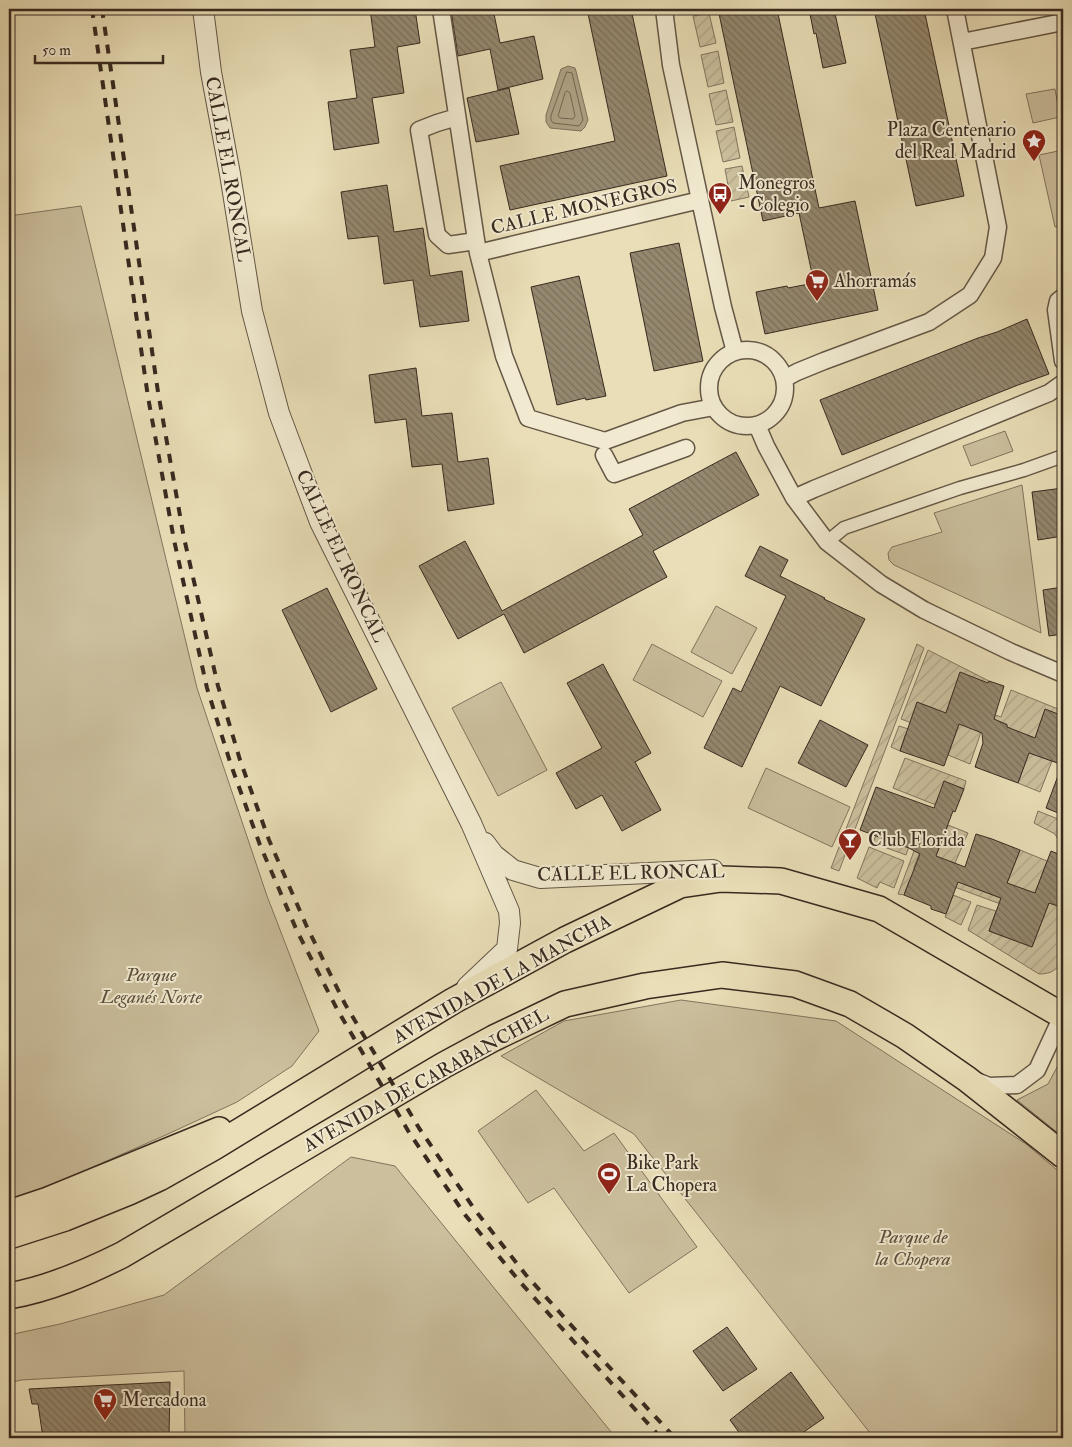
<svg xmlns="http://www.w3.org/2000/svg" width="1072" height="1447" viewBox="0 0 1072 1447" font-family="'IM FELL Double Pica',serif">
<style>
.green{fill:#cbbf9d;stroke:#82745e}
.garden{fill:url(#garden-furrows);stroke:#82745e}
.water{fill:#ada184;stroke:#7e715c}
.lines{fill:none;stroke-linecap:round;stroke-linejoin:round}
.shore{stroke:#726652;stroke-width:1}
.building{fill:url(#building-back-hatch);stroke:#382a20}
.pedestrian-casing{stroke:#645746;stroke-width:15}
.minor-casing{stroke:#645746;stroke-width:19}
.tertiary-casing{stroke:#645746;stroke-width:22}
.primary-casing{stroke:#382a20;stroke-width:28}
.pedestrian{stroke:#f1ead0;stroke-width:12}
.minor{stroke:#f1ead0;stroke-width:16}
.tertiary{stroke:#f1ead0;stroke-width:20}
.primary{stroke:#e9deb7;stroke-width:25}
.rail{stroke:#382a20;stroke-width:4;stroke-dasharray:9 9;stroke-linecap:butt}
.labels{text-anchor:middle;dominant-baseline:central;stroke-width:4;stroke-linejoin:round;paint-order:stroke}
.poi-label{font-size:19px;fill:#382a20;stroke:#f1ead0;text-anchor:start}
.street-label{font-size:19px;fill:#382a20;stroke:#f1ead0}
.park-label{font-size:19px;font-style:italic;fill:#5d4f3f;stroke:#f1ead0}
</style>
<defs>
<pattern id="garden-furrows" width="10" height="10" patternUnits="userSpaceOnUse" patternTransform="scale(1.25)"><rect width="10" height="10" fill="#cbbf9d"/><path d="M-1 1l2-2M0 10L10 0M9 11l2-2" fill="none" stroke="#afa487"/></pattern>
<pattern id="building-back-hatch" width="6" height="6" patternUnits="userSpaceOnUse" patternTransform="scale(1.25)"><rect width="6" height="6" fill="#94886f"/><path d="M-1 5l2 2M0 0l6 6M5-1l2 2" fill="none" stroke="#7a6f5b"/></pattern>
</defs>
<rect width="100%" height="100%" fill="#e9deb7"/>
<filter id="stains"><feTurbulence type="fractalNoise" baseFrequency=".004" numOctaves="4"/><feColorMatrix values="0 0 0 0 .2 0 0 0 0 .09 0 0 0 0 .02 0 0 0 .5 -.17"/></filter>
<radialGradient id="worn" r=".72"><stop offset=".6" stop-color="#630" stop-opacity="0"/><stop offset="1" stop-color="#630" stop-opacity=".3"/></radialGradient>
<path class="green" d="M1055,89L1060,117L1033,123L1026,94Z
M1063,150V225L1055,227L1039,155Z
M81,206L197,688L267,896L319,1031L292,1066L237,1102L168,1134L68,1178L18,1197L9,1199V216Z
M1005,431L1013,451L971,466L963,446Z
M1022,485L1041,633L894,565L889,560L888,553L892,547L942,532L934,513Z
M716,606L757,628L732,674L691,652Z
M652,644L722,681L703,717L633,680Z
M501,682L547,770L498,796L452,708Z
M766,768L850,807L832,847L748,808Z
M681,1000L836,1021L1026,1144L1063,1175V1438H874L634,1134L501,1056L564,1021Z
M1063,1056V1137L1017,1100L1048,1084Z
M536,1090L584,1151L614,1133L697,1247L629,1293L554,1188L528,1203L478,1131Z
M351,1157L395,1166L616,1438H185L184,1371L21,1380L9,1383V1335L60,1324L164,1295Z"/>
<path class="garden" d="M709,13L716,43L700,47L693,16Z
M718,51L724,83L708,87L701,55Z
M726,90L733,122L716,125L709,94Z
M734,127L740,158L723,162L716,131Z
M742,166L749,197L731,201L725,169Z
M917,644L924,648L839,871L831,868Z
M928,650L989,681L988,683L960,673L945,715L933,708L918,703L917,725L901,719Z
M1011,690L1063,711V716L1045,710L1035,738L1007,728V724L985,716L987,712L1001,717Z
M960,722L981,732L970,764L948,755Z
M899,726L915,731L905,735L900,751L891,747Z
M1029,752L1052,761L1040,792L1018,783Z
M905,758L966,781L964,789L950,784L936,805L893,788Z
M891,794L888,840L902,846L905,839L911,841L906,855L873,843Z
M1038,811L1063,821V845L1060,843L1055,834L1034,823Z
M948,825L968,833L955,863L949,861L948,864L935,858Z
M917,843L923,845L914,867V882L909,881L904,895L898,894Z
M869,847L904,861L894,888L880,882L877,888L857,878Z
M1020,850L1047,861L1034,896L1022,889L1007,883Z
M951,879L1008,901L1006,906L949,885Z
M953,895L971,902L961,925L945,917Z
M1050,900L1063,908C1063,917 1063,927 1063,936C1063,955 1064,974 1039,974L968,930L977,905L996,911L989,931L1032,947Z"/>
<path class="water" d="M568,66L575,68L576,71L588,120L585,127L581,131L550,128L546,122V115L561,69Z"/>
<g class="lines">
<path class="shore" d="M567,72L572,73L583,120L579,126L553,123L551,120V116Z
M567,91L570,93L575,116L573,119L560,118L558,116L565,93Z"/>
</g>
<path class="building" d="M370,9H415L420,43L397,47L404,93L372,98L379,143L334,150L328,102L357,98L350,50L375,47Z
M457,9H493L500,43L534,36L543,79L498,90L490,49L458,56L451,10Z
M587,9H631L667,176L510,210L500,166L615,141Z
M718,9H777L819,208L855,201L878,310L765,334L756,292L787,286L788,288L814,283L799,213L763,221Z
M809,9H834L846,63L823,68L816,33L814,34Z
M874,9H924L964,196L916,206Z
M509,88L519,134L476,142L467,98Z
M387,185L394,232L423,228L430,276L462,271L469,321L420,327L413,280L384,284L378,236L348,239L341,192Z
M679,243L703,361L654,371L630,253Z
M579,276L606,396L586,400L585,398L557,405L531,287Z
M1027,319L1049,374L1018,385L842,455L820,400L978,338L997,332Z
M416,368L422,416L452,413L458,462L488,458L494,504L448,511L442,464L412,467L406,419L375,423L369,375Z
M736,452L759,495L653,551L667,577L524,653L504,614L458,639L419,566L465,541L502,611L643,535L629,509Z
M1063,488V536L1038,540L1032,492Z
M760,546L788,560L780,576L825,598L824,599L865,619L821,706L780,686L742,767L704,748L733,688L741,692L786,596L745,576Z
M1063,587V634L1049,636L1043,590Z
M327,588L377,689L331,712L282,610Z
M603,664L651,753L635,762L661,810L622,831L602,795L576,809L556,773L602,748L567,683Z
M960,672L988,683L989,681L1004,686L994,719L1007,725V727L1035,738L1045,709L1063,716V765L1029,753L1018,783L975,767L983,743L982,733L959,724L944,766L900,751L917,702L946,713Z
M820,720L868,745L846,787L798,763Z
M1062,765L1063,766V815L1046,808Z
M944,781L964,789L955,812L953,811L936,856L965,867L976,834L992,839L1020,850L1007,883L1035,893L1051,851L1063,856V908L1049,903L1032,947L989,931L1001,898L958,882L946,914L931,909V906L904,895L920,854L909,848L860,830L876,787L934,808Z
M727,1327L757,1369L723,1391L693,1351Z
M791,1372L824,1418L795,1438H743L730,1420Z
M170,1382L169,1438H43L38,1404H32L29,1389Z"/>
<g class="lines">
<g class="pedestrian-casing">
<path id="pedestrian" d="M827,542L844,528L960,488L1024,470L1063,456"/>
</g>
<g class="minor-casing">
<path id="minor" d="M441,9L478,253L504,356L528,418L605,441L682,413L714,407
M664,9L671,65L723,307L735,352
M962,42L1063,22
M457,117L437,123L419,130L437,235L448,245L476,241
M478,253L700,200
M1063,297L1058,301L1056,310L1063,361
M709 388a38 38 0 1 1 76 0a38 38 0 1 1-76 0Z
M784,379L797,372L824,361L929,322L970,295L993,258L998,227L955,9
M757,425L766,446L794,498L827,542L881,584L924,610L1011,652L1063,674
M604,455L614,474L686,448
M794,498L814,489L1049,393L1063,383
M974,1080L989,1086L1017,1085L1037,1070L1063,1014"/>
</g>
<g class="tertiary-casing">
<path id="tertiary" d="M203,9L211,72L230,174L252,311L279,413L320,522L471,823L509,911L510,923L507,949L467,987
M485,843L494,855L513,870L540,878L713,870"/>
</g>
<g class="primary-casing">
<path id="primary" d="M9,1213L48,1200L219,1130
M9,1236L65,1218L129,1192L159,1178L214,1147L453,1001L565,940L680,885L721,879L781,881L879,909L1063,1016
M9,1296C49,1289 86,1273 122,1255L444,1065L494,1038L565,1004L645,986L722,975L795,984L850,1004L905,1036L967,1079L1063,1155"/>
</g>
<use href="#pedestrian" class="pedestrian"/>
<use href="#minor" class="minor"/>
<use href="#tertiary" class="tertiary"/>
<use href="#primary" class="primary"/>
<path class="rail" d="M92,9L148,397L174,540L207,688L231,765L260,845L297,931L337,1009L410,1134L466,1216L520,1282L661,1438
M102,9L158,392L184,538L218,686L240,760L269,840L307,927L345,1004L419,1128L475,1210L526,1275L599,1356L675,1438"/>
</g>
<defs>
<g id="sight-pin" transform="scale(1.25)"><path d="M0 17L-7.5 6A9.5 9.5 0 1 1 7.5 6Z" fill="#8f2418" stroke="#f1ead0"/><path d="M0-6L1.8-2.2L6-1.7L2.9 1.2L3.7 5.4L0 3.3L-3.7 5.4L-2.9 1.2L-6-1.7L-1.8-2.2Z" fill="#fff"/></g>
<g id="bus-pin" transform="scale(1.25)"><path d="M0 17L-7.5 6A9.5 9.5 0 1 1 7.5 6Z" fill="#8f2418" stroke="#f1ead0"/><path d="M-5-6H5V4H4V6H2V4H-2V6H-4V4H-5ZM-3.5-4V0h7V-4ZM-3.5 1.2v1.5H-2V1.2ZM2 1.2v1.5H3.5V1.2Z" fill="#fff"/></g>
<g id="supermarket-pin" transform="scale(1.25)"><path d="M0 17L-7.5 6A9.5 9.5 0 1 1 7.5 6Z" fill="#8f2418" stroke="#f1ead0"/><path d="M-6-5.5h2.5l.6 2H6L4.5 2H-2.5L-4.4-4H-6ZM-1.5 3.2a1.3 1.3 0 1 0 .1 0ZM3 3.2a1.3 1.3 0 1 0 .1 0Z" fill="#fff"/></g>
<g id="bar-pin" transform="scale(1.25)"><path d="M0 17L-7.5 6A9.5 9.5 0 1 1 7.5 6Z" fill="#8f2418" stroke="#f1ead0"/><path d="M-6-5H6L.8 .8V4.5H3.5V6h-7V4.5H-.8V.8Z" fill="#fff"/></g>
<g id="stadium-pin" transform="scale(1.25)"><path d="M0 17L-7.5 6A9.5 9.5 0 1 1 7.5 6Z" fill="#8f2418" stroke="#f1ead0"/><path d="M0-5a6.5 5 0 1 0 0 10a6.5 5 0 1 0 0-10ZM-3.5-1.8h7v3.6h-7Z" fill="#fff"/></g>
</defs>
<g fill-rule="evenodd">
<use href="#sight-pin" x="1034" y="141"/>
<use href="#bus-pin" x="720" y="194"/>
<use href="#supermarket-pin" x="817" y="281"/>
<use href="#bar-pin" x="850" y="840"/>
<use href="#stadium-pin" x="609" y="1174"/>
<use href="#supermarket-pin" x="105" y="1400"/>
</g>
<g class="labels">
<g class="poi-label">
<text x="1016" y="130" text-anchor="end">Plaza Centenario<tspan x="1016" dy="22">del Real Madrid</tspan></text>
<text x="738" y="183">Monegros<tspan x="738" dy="22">- Colegio</tspan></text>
<text x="834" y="281">Ahorramás</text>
<text x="868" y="840">Club Florida</text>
<text x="626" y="1163">Bike Park<tspan x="626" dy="22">La Chopera</tspan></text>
<text x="122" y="1400">Mercadona</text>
</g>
<g class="street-label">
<text transform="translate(228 169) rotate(80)">CALLE EL RONCAL</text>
<text transform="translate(584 207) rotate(-13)">CALLE MONEGROS</text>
<text transform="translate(341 556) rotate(65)">CALLE EL RONCAL</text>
<text transform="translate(631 873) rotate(-1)">CALLE EL RONCAL</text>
<text transform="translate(502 979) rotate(-29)">AVENIDA DE LA MANCHA</text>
<text transform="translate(426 1080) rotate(-29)">AVENIDA DE CARABANCHEL</text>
</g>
<g class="park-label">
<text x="151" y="975">Parque<tspan x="151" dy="22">Leganés Norte</tspan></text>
<text x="913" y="1237">Parque de<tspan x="913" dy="22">la Chopera</tspan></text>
</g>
</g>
<rect width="1072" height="1447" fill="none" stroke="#e9deb7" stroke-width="30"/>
<rect x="10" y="10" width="1052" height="1427" fill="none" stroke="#382a20" stroke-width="2.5"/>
<rect x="15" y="15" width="1042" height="1417" fill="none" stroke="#382a20"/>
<path d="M35 55v8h128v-8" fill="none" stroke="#382a20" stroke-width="2.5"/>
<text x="42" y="55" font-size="15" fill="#382a20" stroke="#f1ead0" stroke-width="4" paint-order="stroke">50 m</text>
<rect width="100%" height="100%" filter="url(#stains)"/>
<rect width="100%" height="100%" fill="url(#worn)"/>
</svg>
